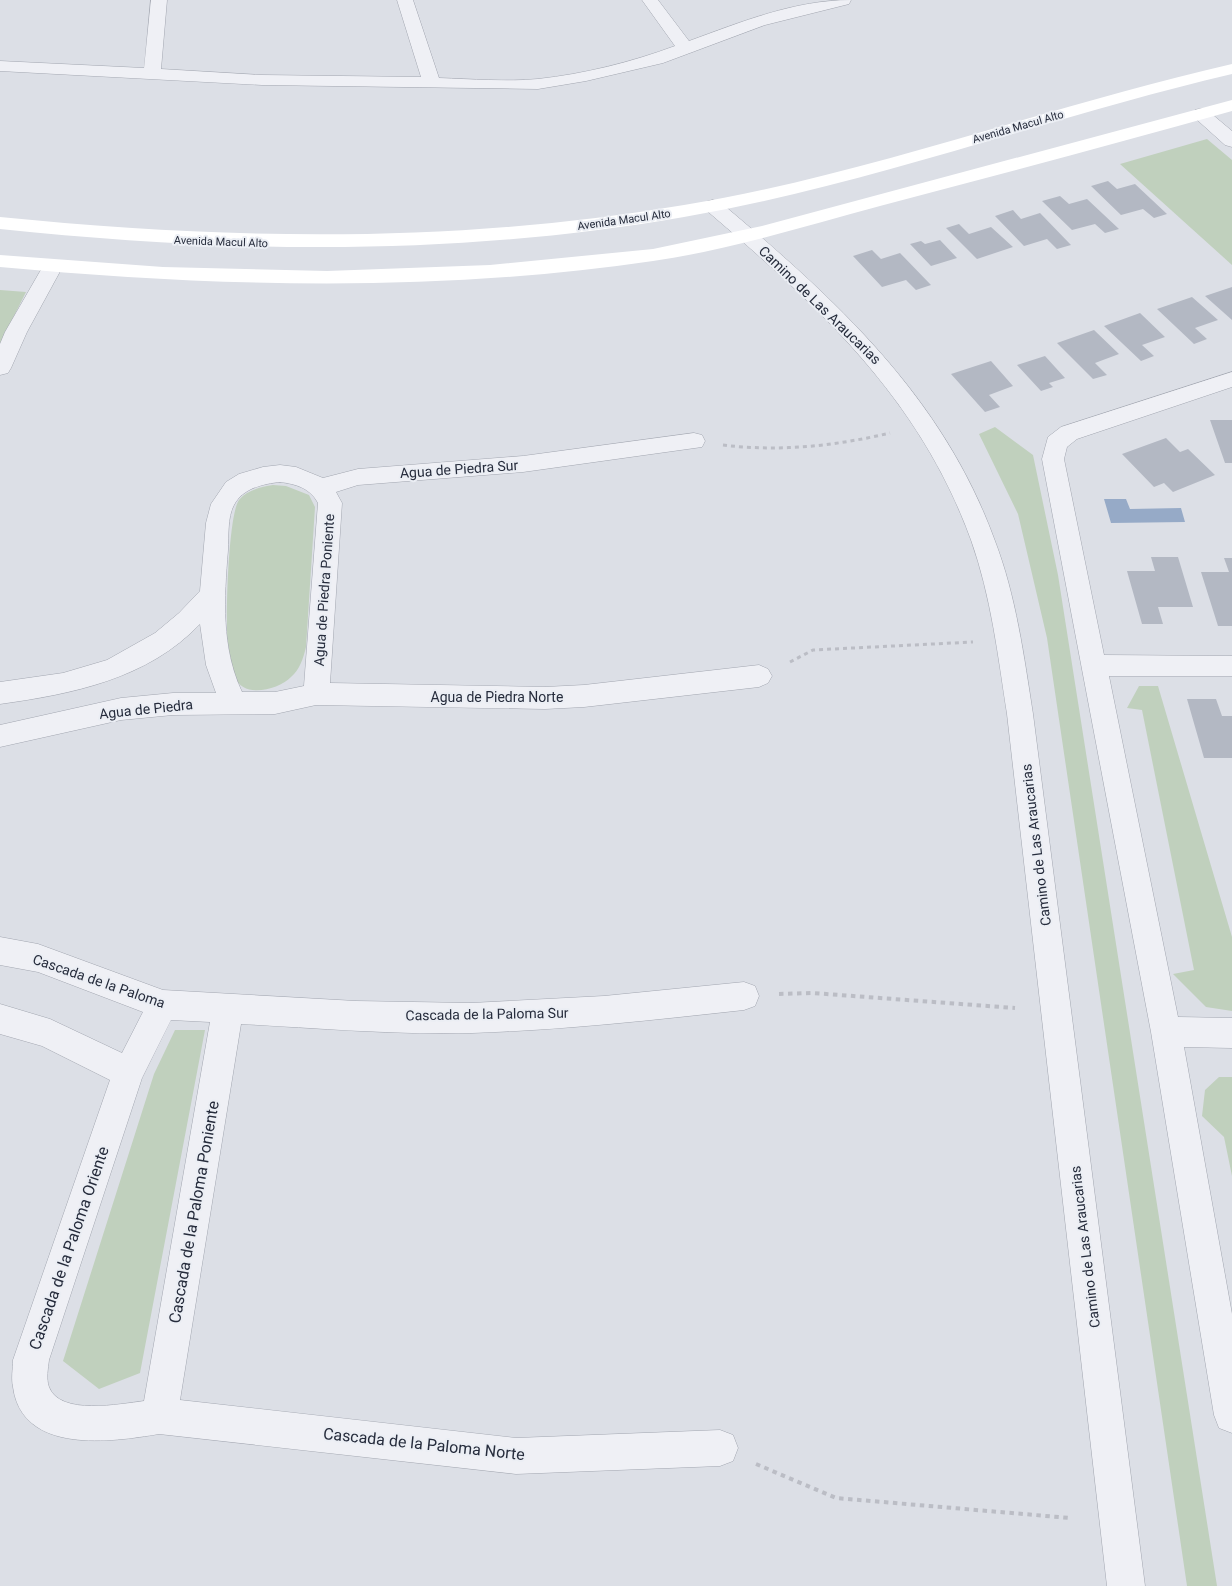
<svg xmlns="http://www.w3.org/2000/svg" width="1232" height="1586" viewBox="0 0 1232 1586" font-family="Roboto,sans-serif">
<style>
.green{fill:#c0d0bd}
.water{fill:#96aac7}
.building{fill:#b3b8c3}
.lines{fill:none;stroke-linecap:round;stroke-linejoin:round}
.street-casing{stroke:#a2a6b0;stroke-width:1}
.path-far1{stroke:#bbbdc5;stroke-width:3;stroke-dasharray:4 4;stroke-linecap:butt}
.path{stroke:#bbbdc5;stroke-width:4;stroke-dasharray:4.5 4.5;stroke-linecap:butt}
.street{fill:#eff0f5;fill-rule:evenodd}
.secondary{fill:#fff;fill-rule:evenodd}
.labels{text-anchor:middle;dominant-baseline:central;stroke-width:4;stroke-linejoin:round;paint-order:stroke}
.far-street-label{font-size:11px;fill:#262c3c;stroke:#ebeef4}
.street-label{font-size:14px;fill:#262c3c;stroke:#ebeef4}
.near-street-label{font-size:16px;fill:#262c3c;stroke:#ebeef4}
</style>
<rect width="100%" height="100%" fill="#dcdfe6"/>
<path class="green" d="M1207,139L1232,160V265L1120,164Z
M0,290L26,292L0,344Z
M995,427L1033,455L1058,575L1217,1586H1187L1047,638L1018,514L979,434Z
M273,485L286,486L309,495L315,507L306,647C303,659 300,669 291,677C278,690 243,699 235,677C231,668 229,656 228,647C225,625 228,515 239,500C247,490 261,487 273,485Z
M1139,686H1158L1232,937V1011L1206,1007L1173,974L1194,970L1142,710L1127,708Z
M175,1030H205L140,1373L99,1389L63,1361L154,1074Z
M1219,1077H1232V1176L1224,1137L1202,1116L1205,1090Z"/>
<path class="water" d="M1104,499H1126L1130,509L1181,508L1185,522L1111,523Z"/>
<path class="building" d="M1108,181L1117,189L1135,184L1167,214L1154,218L1143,209L1121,215L1091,186Z
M1060,196L1069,204L1087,199L1119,229L1105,233L1095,224L1072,230L1042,201Z
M1013,210L1021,219L1040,213L1071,245L1057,249L1047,239L1024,246L995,216Z
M959,224L969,234L991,227L1013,247L977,259L946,228Z
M940,240L957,258L931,266L910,244L921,241L925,244Z
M872,250L881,259L900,253L931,285L916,290L906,280L882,287L853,256Z
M1232,287V320L1205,296Z
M1192,297L1218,320L1195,328L1207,339L1194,344L1157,309Z
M1140,313L1165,337L1142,345L1154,356L1141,361L1104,326Z
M1094,330L1119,354L1095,363L1107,375L1093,379L1057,343Z
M1045,356L1065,378L1049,383L1053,387L1041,391L1017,365Z
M991,361L1013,386L989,395L1000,407L985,412L951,374Z
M1210,420H1232V463H1225Z
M1166,438L1180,452L1188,449L1215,475L1173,492L1164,483L1154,487L1122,454Z
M1151,557H1178L1193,607H1158L1163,624H1142L1127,571H1155Z
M1224,558H1232V626H1218L1201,572H1229Z
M1187,699H1216L1222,716H1232V758H1204Z"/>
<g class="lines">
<g class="street-casing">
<path id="street" d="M151,0H167L161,69L262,75L421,77L397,0H413L439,78C472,79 506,82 538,79C584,74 632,62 675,46L642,0H658L689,41C741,22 795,0 851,0L849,4L765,25L663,63L586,81L538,89L262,85L0,71V61L144,68Z
M1201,109L1207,110L1232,131V147L1225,145L1195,118L1192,114L1195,110Z
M713,200L720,202C835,299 942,395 995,541C1016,596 1024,656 1033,714L1145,1586H1107L1007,714C998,656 991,596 971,540C919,397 818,306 706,210L703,206L706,202Z
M53,260L60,261L63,266L27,332L11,368L8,373L0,375V344L5,332L46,261Z
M1232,372V387L1077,439L1067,447L1064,459L1104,655L1232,656V676H1109L1178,1017L1232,1018V1048L1184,1047L1232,1314V1433L1219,1428L1214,1415L1151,1032L1042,459L1048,437L1061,427Z
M694,433L702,435L705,441L702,447L523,472L358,485L336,492L342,503L330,683L545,687L584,685L759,665L768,669L772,676L768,683L759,687L584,707L545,709L316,705L275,714L173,715L121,720L0,747V725L121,698L173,693H216L206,665L200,624C148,679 72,694 0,704V682L63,673L107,660L155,633L179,613L200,591L206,523L211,504L226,482L239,474L263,467L280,465L296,467L323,478L358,469L523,456ZM280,482C296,484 310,488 318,503L304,686L275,692H242C221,647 224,599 228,550C229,536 227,518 234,505C243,488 263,484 280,482Z
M0,937L38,944L163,990L356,1001L471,1003L604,996L744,982L755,986L759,996L755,1006L744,1010C653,1020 563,1030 472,1033C395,1035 317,1028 241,1024L180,1400L516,1438L720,1430L733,1435L738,1448L733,1461L720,1466L516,1474L159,1434C112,1442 22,1455 13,1387C11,1378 13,1369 13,1360L110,1080L42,1046L0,1034V1004L50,1019L122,1053L143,1012L38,972L0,965ZM171,1020L210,1022L144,1401C120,1404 60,1416 49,1387C46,1379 48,1368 49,1360L142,1078Z"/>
</g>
<path class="path-far1" d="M723,445C779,452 835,446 890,433
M790,662L813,650L973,642"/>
<path class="path" d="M779,994L813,993L1015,1008
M756,1464L836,1498L1070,1518"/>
<use href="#street" class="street"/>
<path class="secondary" d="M1232,64V74C1048,117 870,185 684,217C454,257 231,253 0,229V217C231,240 453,244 684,205C870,174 1048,106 1232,64Z
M1232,100V111C1115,144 997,175 880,206C805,226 730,250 653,261C437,293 217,287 0,267V255L163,267L327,271L490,265L653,249L762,226Z"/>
</g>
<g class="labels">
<g class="far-street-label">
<text transform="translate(1018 127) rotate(-16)">Avenida Macul Alto</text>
<text transform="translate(624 220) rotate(-8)">Avenida Macul Alto</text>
<text transform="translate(221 242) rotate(2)">Avenida Macul Alto</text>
</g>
<g class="street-label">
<text transform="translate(820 305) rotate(44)">Camino de Las Araucarias</text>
<text transform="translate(459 469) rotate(-4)">Agua de Piedra Sur</text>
<text transform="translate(324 590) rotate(-86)">Agua de Piedra Poniente</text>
<text x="497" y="697">Agua de Piedra Norte</text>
<text transform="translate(146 709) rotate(-6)">Agua de Piedra</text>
<text transform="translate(1036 845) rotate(-97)">Camino de Las Araucarias</text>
<text transform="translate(99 981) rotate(19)">Cascada de la Paloma</text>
<text transform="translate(487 1014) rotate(-1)">Cascada de la Paloma Sur</text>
<text transform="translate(1085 1247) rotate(-97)">Camino de Las Araucarias</text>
</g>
<g class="near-street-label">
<text transform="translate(194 1212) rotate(-80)">Cascada de la Paloma Poniente</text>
<text transform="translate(69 1248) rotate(-71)">Cascada de la Paloma Oriente</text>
<text transform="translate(424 1444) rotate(6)">Cascada de la Paloma Norte</text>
</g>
</g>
</svg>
